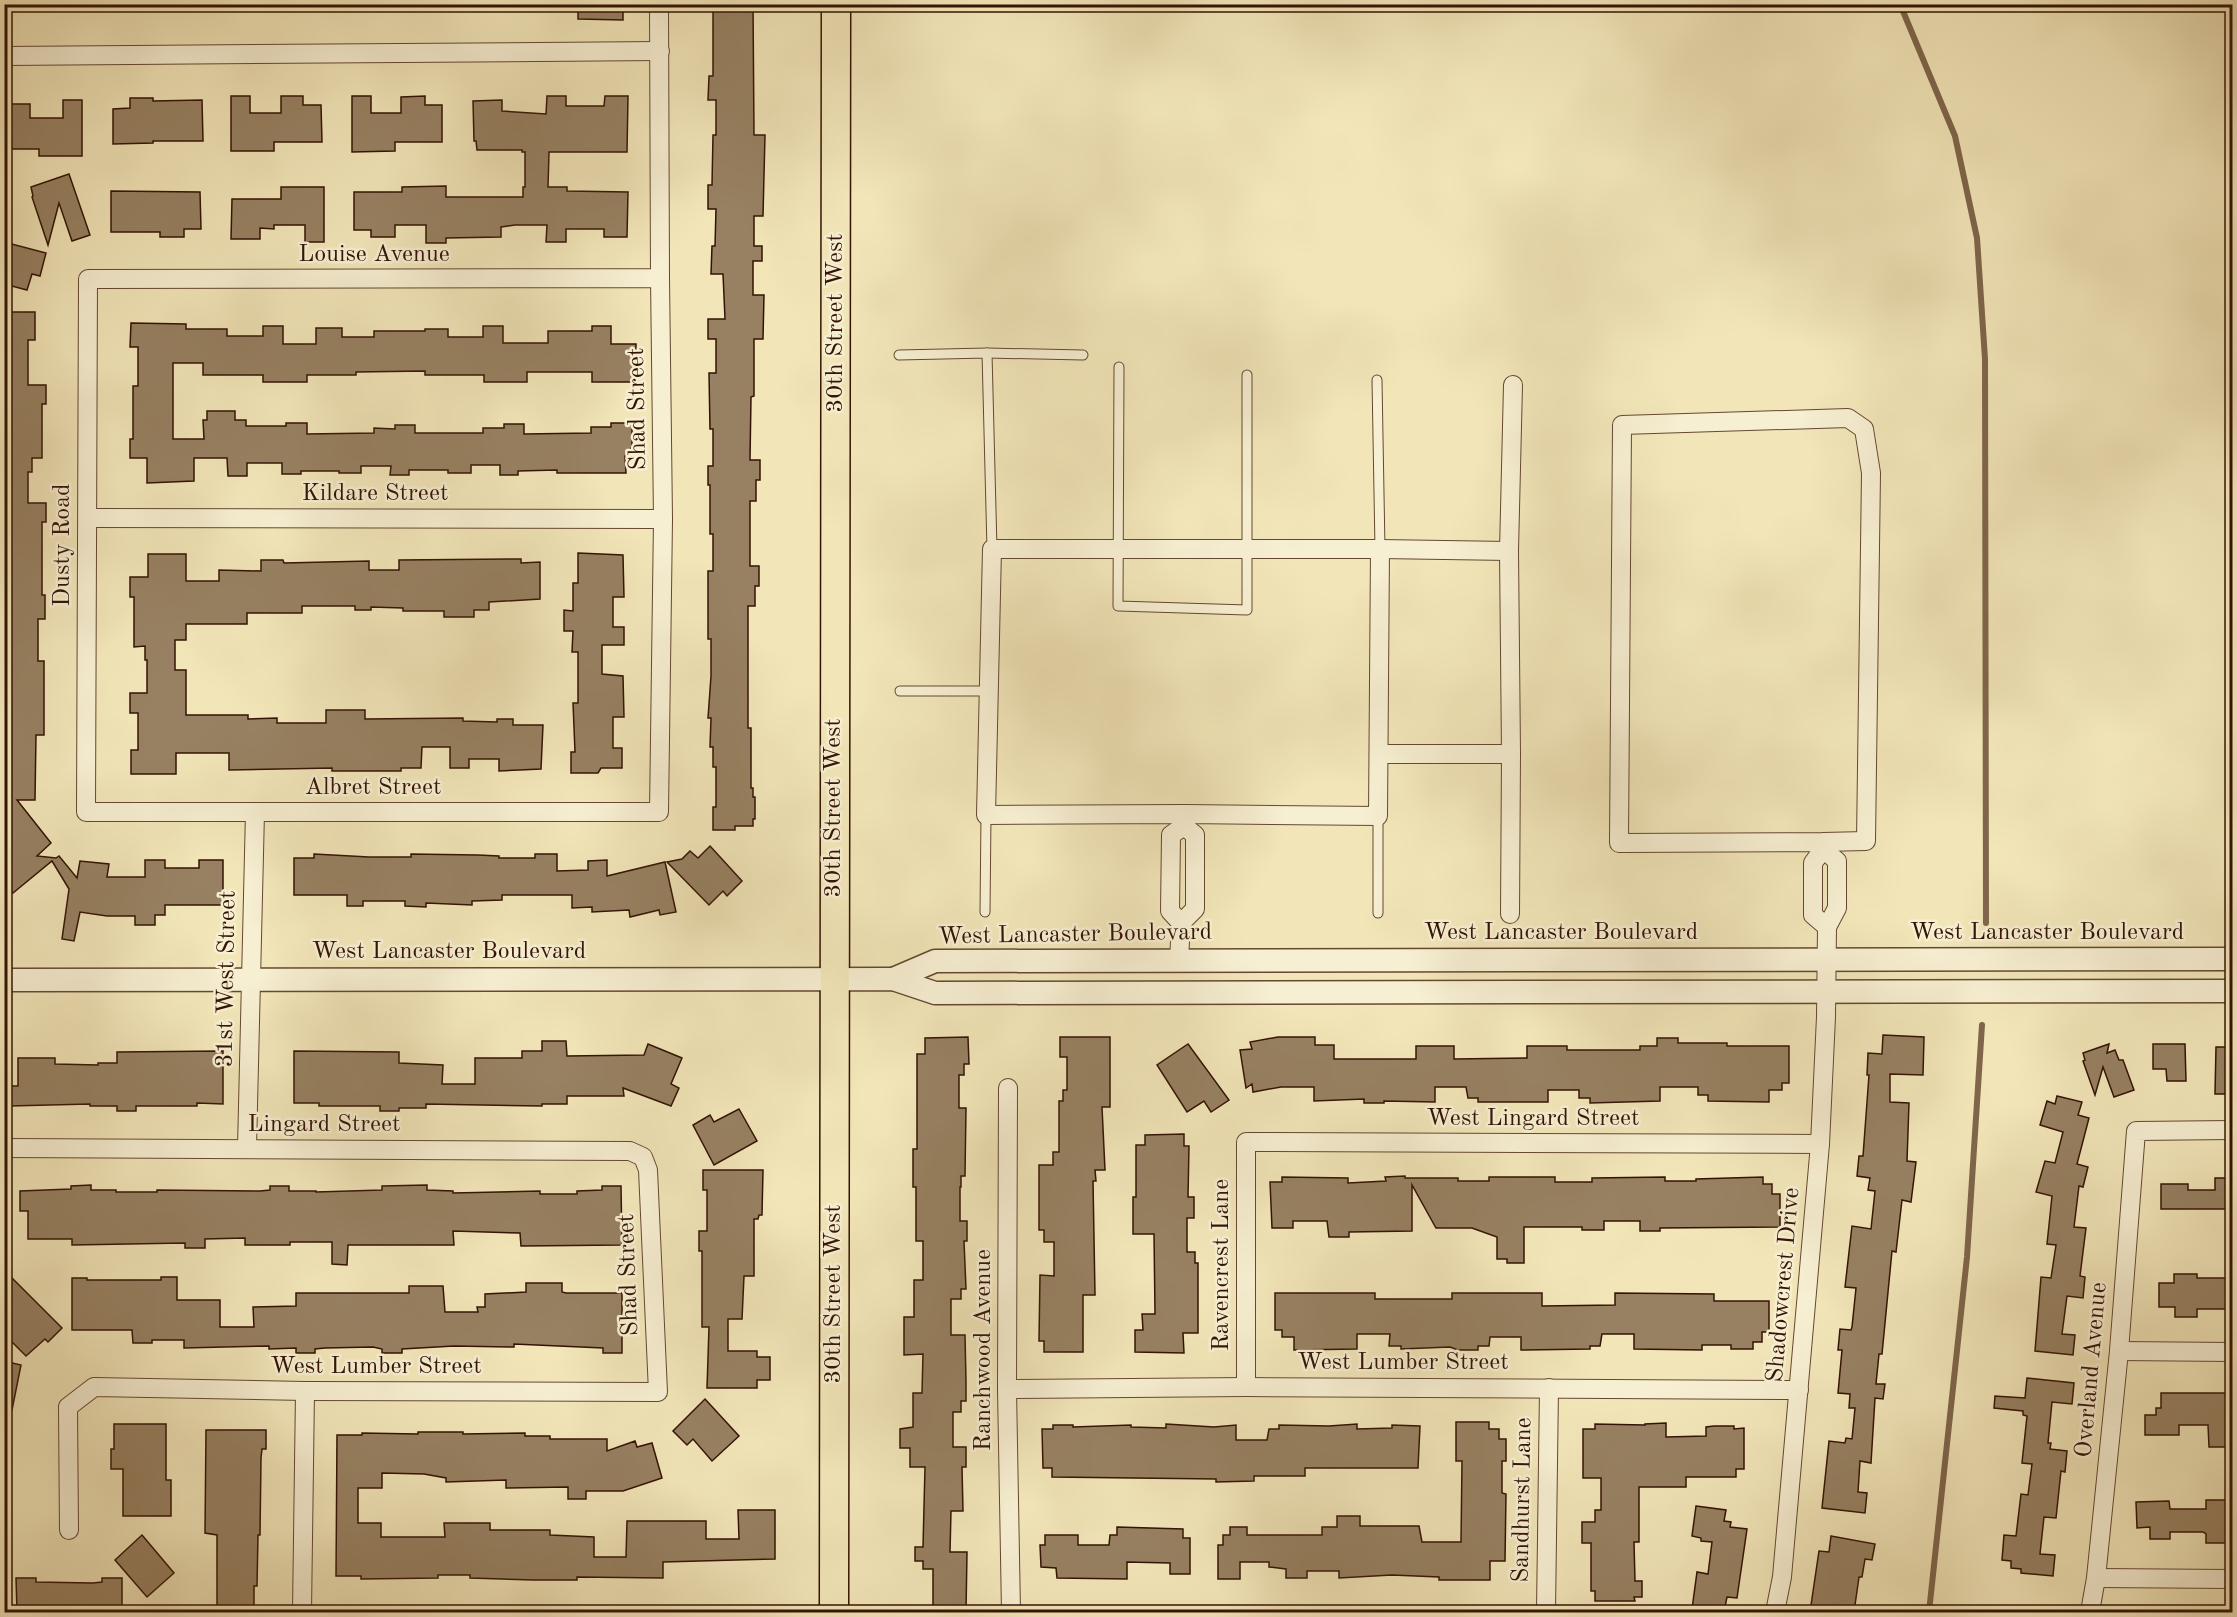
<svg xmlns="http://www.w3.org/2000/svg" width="2237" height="1617" viewBox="0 0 2237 1617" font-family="'Old Standard TT',serif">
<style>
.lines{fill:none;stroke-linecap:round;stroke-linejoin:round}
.stream{stroke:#7f664b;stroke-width:6}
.building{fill:#978162;stroke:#341304;stroke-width:1.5}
.service-casing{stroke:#644831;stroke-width:11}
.minor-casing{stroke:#644831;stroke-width:20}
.tertiary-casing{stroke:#644831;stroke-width:25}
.primary-casing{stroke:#341304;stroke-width:31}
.service{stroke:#f7efd2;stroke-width:9}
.minor{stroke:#f7efd2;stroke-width:18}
.tertiary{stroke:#f7efd2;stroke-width:22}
.primary{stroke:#f2e6b9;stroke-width:28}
.labels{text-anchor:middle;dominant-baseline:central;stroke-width:5;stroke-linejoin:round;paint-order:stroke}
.street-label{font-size:24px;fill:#341304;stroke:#f7efd2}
</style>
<rect width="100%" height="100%" fill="#f2e6b9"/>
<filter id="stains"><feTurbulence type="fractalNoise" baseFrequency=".00333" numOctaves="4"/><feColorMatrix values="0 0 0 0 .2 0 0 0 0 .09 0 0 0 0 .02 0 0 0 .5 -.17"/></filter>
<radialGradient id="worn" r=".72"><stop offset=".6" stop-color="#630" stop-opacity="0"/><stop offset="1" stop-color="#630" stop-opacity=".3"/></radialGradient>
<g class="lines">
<!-- stream -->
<g class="stream">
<path d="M1900 4 1955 136 1977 238 1985 359 1986 923"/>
<path d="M1929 1612 1967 1257 1982 1025"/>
</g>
</g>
<!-- building -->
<g class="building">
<path d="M578 4H623V20L578 19Z"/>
<path d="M713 4H753L754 135H765L763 216H754V246H762V261H753V295H764L763 339H754V396L751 397 750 460H760V480H756V501H750V566H759V586H755V606H748V728H751V788H753V797H755V819H753V826H735V830H713V807H716V767H713V747H710L711 718H708L711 676V639H708V571H713V534H710V485H708V466H713V429H710L709 373H716V339H708V319H725L723 274H711L712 246H715L716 209H708V185H712L713 135H716V100H708L709 76H713Z"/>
<path d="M231 96H250V113H281V96H303V105H321L322 142H274V151H231Z"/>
<path d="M352 96H371V113H401V97L425 96V105H442V142H395V151L352 152Z"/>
<path d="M547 96H566V106H604L605 96H628L627 152H549L548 187H567V191L628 192 627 237H604V229H566V242H546L547 225H515L501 227V237L446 238V243H426V225H395V237H371V230H354V192H402V187L446 186V197H523V187H525V152H522V150H477L476 141H474L473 101 502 100V111L546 114Z"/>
<path d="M130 98H153V101L202 100 203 141H153V143L113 144V109L130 108Z"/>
<path d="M63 100H82V156H39V149H4V114H8V104H30V118H63Z"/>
<path d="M69 174 90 235 72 241 59 203 48 245 32 197 33 196 31 187Z"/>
<path d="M281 187H324V242H305V225H274V229L260 228V239H231L232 199H281Z"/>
<path d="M111 191 200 192 201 229H184V237H160V232H111Z"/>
<path d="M4 242 46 253 40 276 32 274 27 290 4 284Z"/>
<path d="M4 312H35V340H28V385H46V404H42V458H32V472H28V503H46V522H42V595H45V619H38V661H44V735H36L35 800H17L51 843 37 856 56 858 59 856 77 878 80 861 109 864 107 877H145V860H165V868H199V860H223V905H165V915H155V925H135V916H107L80 912 74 941 62 939 69 889 52 861 13 893 4 883Z"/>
<path d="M131 323 186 324V329H227V336H263V326H283V344H316V328H342V337H374V331H425V329H448V337H483V326H503V343H548V331H592V326H611V344H636V382H592V372H527V382H484V375H425V371L356 372V375H307V382H263V375H203V363H173V439H204L203 420H207V411H235V420H246V426H286V423H307V434L374 433V428L395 429V425H415V433H483V428H504V424H524V434L591 433V427H611V423H632V447L625 456 626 473H557V470L518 471V475H500V465H471V473H448V470H409V475H390L391 466H361V473H339V471H301V474H282V463H247V476H228L227 458H194V481L147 483V458H130V439H133V386H138V347H130Z"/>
<path d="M578 553 623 555 624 597H613V627H624V645H602V674L623 676 624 717H613V748H622V768H601L598 773H571V752H575L573 703H578V652H572L573 631H564V610L573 611V583H578Z"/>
<path d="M148 554H186V581H219V570L261 571V560H283L284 563 369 561V570H399V560L521 559V563L540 562V599L489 602V610H474V617H444V611H403V608L371 607V610H355V606H302V613H247V624H186V640H175V670H186V715H248V719L277 718V723H326V710H365V719L463 718V721L497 722V719H513V725H543L541 769 499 771V759H469V768H450V747H422L421 768H401V771H332V768L229 770V753H176V774H131V750H138V713H130V693H147V660H145V646L134 647V597H130V577H148Z"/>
<path d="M710 846 742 881 727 896 723 891 709 905 667 862 682 859 690 851 698 858Z"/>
<path d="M314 854 369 857H411V854L478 855 499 856V858H535V854H557V871L588 870V861L607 860V876L665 862 676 912 660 915 659 910 630 917 629 910 592 912V907L572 908V895H502V900L472 901V905L426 903V907L405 906V901H363V906H347V895H294V858H314Z"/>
<path d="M1883 1035 1924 1037 1923 1075 1890 1074V1102L1909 1103 1907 1161 1916 1162 1911 1202 1902 1200 1896 1252 1892 1251 1882 1354H1879L1876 1384H1885L1883 1399 1875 1398 1871 1463 1860 1461 1858 1492 1867 1493 1865 1513 1822 1508 1829 1441 1845 1443 1846 1438 1852 1439 1855 1408H1849L1850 1394 1838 1393 1842 1350H1838L1840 1329 1851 1330 1852 1327 1856 1288 1845 1287 1852 1226 1871 1229 1875 1191 1868 1190 1870 1178 1857 1176 1859 1156H1863L1869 1075H1867L1868 1053 1882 1054Z"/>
<path d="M968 1037 969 1064H964V1075H959V1108H966L965 1176H961V1187H960V1221H967V1241H964L966 1289H961V1299H951V1335H965L966 1382V1401H961V1412H953V1447H966V1467H962L963 1511H951L950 1552H967L966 1612H933V1569H923V1561H915V1547H923L925 1467H910V1448H900V1429L913 1427V1393H922L923 1354 904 1355V1317H914V1280H923V1241H916V1187H913V1149H917V1054H925V1038Z"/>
<path d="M1060 1037H1110V1107H1102L1105 1170H1095L1096 1181H1093L1095 1295H1083V1352H1044V1341H1039L1040 1275 1054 1276V1242H1044V1230H1039V1165H1053V1152H1059V1101H1063V1090H1067V1057H1060Z"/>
<path d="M1278 1037H1315V1045H1334V1059H1416V1046H1454V1059L1527 1058V1046H1567V1050H1640V1046H1657V1038H1678V1043H1727V1046H1789V1083H1782V1090H1769V1102L1708 1101V1095H1698V1087H1660V1101L1590 1103V1098H1579V1090H1548V1102H1478V1098H1468L1466 1087H1435V1102L1384 1101V1103H1364V1099L1314 1101V1087H1281L1253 1092 1252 1084 1246 1088 1240 1050 1252 1049 1250 1042Z"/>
<path d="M542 1041H566L567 1056 644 1055 648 1044 682 1058 671 1084 679 1088 671 1106 623 1088 624 1096H567V1104H542V1106L426 1104V1108H399V1111H380V1106H319V1103H294V1051L399 1052V1063L443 1065 442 1084H475V1058H522V1051H542Z"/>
<path d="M1188 1044 1229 1100 1211 1112 1204 1101 1187 1112 1157 1065Z"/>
<path d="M2109 1044 2107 1053 2115 1050 2119 1060H2123L2134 1090 2114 1097 2103 1067 2095 1095 2083 1061 2085 1060 2083 1053Z"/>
<path d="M2153 1044H2185L2186 1081H2167L2166 1069H2153Z"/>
<path d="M2216 1047H2232V1094H2215Z"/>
<path d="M223 1051V1104L197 1103V1106H136V1111H117V1106H90V1104L9 1106 10 1086H18V1058H55V1064L98 1065V1063H117V1052Z"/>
<path d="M2057 1096 2082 1102 2078 1115 2089 1118 2077 1164 2088 1167 2083 1187 2079 1186 2074 1227 2086 1228 2080 1276 2085 1277 2083 1298 2067 1296 2062 1334 2075 1335 2073 1355 2035 1351 2041 1277 2051 1278 2056 1245 2047 1244 2052 1196 2036 1192 2045 1161 2055 1163 2063 1132 2040 1125 2047 1101 2055 1104Z"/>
<path d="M739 1109 757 1141 714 1165 693 1125 710 1115 714 1122Z"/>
<path d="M1184 1134V1146H1189L1188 1197H1194V1218H1187V1252H1195V1263H1198V1333H1183L1184 1353 1135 1352V1330H1143L1142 1314H1155L1154 1234H1133V1197H1136V1145H1145V1135Z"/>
<path d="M703 1170H763L762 1215H759L758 1219H754V1276H744L742 1319H728V1351H757V1357H770V1380H757V1388H707L709 1327H702V1251H699V1231H707V1190H703Z"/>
<path d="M1405 1176V1178H1458V1181H1489V1177H1555V1182H1592V1178L1665 1177V1181H1696V1179L1763 1177V1184H1772V1194H1780V1227L1660 1228V1231H1640V1221H1604V1230H1582V1227H1524V1263H1507V1259H1497V1237L1472 1228H1436L1412 1185V1231L1349 1232V1237H1329L1327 1221H1293V1228H1272L1270 1182H1282V1177L1348 1178V1183L1386 1181 1385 1177Z"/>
<path d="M2215 1178H2232V1209H2161V1184H2188V1190H2215Z"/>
<path d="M91 1185V1190H116V1192H157V1190L260 1191 270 1190V1186H289V1191H316V1192L382 1190V1186L427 1185V1190L453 1191V1193L540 1191V1194H577V1191L602 1190V1186H621L622 1245 521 1246 520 1233 453 1231 454 1245H348L347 1265 332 1264V1242H290V1245H245V1238L205 1239V1248H185V1243L72 1245V1239H28V1211H20V1191L71 1189V1186Z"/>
<path d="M4 1270 62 1328 48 1342 45 1339 26 1356 4 1334Z"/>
<path d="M2174 1274H2197V1278H2232V1309H2197V1317H2175V1307H2159V1283H2174Z"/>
<path d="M161 1277H177V1300H220V1327H254L253 1307 296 1306V1293H409V1286H443L445 1312H478L477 1307H485V1294L526 1292V1283H562V1292L566 1293H622V1353H603V1348L514 1344V1347L454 1346 402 1349V1353H382V1349L373 1347 325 1348 315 1349V1353H296V1348L269 1349V1346L184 1348V1340H152V1343H133L132 1330H72V1278H87V1280H161Z"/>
<path d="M1275 1293H1375V1299H1452V1293H1542V1306L1615 1305V1293L1714 1294V1301H1769V1332H1762V1342H1753V1349H1731V1345H1702V1350L1634 1349V1334H1602L1600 1346H1590V1349L1521 1350V1337H1490L1489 1346H1478V1350H1458L1450 1347 1401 1349V1346H1389L1390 1334H1357V1349L1294 1350V1337H1282V1330H1275Z"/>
<path d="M4 1361 21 1365 12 1410 4 1409Z"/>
<path d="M2027 1378 2074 1383 2072 1404 2052 1402 2048 1443H2051L2050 1449 2067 1451 2065 1472 2061 1471 2056 1518 2044 1517 2040 1554 2055 1555 2053 1576 2021 1573V1569L2011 1568V1561L2002 1560 2004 1535 2016 1536 2021 1494 2028 1495 2032 1464 2022 1463 2027 1416 2023 1415V1411L1994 1408 1995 1396 2025 1398Z"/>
<path d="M2161 1393H2229V1411H2232V1447H2209L2208 1425H2179V1435H2145V1415H2156V1408H2161Z"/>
<path d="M705 1399 739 1436 712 1461 693 1439 687 1445 673 1431Z"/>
<path d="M1456 1422H1489V1429H1499V1439H1506V1461H1502V1493L1506 1494 1505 1561H1490V1580H1439V1577L1392 1575 1339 1578V1571H1307V1578H1286V1569L1269 1567V1562H1240V1579H1218V1545H1223V1535H1230V1527H1247V1535H1322V1527H1337V1516H1360V1526H1419L1422 1542H1461L1462 1461H1456Z"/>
<path d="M1666 1423V1437L1706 1436V1427L1714 1426H1734V1429L1744 1428V1469H1736V1477H1686V1487H1639V1542H1634L1635 1581H1642V1597H1634L1635 1601H1595V1591H1591V1543H1582V1522H1595V1510H1601V1478H1583V1429H1595V1424L1645 1425V1424Z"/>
<path d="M114 1424H166V1480H171V1516H123V1469H111V1449H114Z"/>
<path d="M1166 1424 1214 1427 1236 1425V1440H1267L1269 1429H1279V1425L1329 1426 1357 1424V1429L1392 1428V1425L1420 1426 1418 1468H1305V1476H1254V1481L1216 1482V1479L1052 1477V1468H1043L1042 1429H1053V1425H1073V1427L1131 1425V1427L1166 1428Z"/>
<path d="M206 1430H266V1449H262L261 1458 260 1535H258L257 1586H254V1612H217V1535L205 1533Z"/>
<path d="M418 1432H463V1434L525 1433V1436H550V1439H607V1451L635 1441 637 1447 652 1443 662 1478 623 1491H586V1499H568V1487L506 1488V1480L446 1482V1478L424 1474 382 1473V1488H358V1523H381V1537H445L444 1523H490V1530H550V1535L594 1537V1557H626L627 1521H706V1539H739L738 1510H775V1559L663 1562V1578L577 1577V1580H533L470 1578V1575H438V1578L361 1579V1576H336L337 1435H362V1433L418 1434Z"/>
<path d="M2206 1500H2229V1543H2206V1534L2203 1532H2170V1539H2150V1527L2137 1528 2136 1502 2169 1501 2170 1509H2206Z"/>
<path d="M1696 1506 1726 1510 1724 1521 1731 1522 1730 1527 1747 1529 1737 1598 1727 1597 1724 1612 1692 1609 1697 1572 1708 1574 1712 1542 1701 1541V1538L1692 1536Z"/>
<path d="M1117 1527 1183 1529V1538H1190V1574H1170V1563L1127 1562V1579L1057 1578 1056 1568 1041 1567 1040 1545H1045V1535H1078V1545H1109L1110 1535H1117Z"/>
<path d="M142 1535 174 1573 147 1597 115 1560Z"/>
<path d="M1831 1536 1875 1544 1872 1560 1865 1559 1862 1577H1859L1854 1612H1810L1819 1551 1829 1552Z"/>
<path d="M16 1578H36V1582L93 1583 102 1582V1578H122V1612H17Z"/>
</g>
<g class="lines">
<!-- service casing -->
<g class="service-casing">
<g id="service">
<path d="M987 353 1083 355"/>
<path d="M899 355 987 353 992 549"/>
<path d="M1119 367 1118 606 1247 610V375"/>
<path d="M1377 380 1380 549"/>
<path d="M900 691H988"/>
<path d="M1378 816V913"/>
<path d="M985 912 986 815"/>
</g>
</g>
<!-- minor casing -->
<g class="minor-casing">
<g id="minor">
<path d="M659 4 660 278 663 519 659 812H86L88 279 660 278"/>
<path d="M4 56 660 51"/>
<path d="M88 518 663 519"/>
<path d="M1380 549 1509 551"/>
<path d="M1379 754H1511"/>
<path d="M1184 826 1185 814 1378 816 1380 549H992L986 815 1185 814"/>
<path d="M1823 842 1619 843 1622 425 1848 418 1864 429 1871 473 1866 841 1823 842V849"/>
<path d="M1510 914 1511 754 1509 551 1513 385"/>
<path d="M1179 960 1181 923 1195 909V835L1184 826 1171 835 1170 911 1181 923"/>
<path d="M1008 1088 1007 1389 1011 1612"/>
<path d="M4 1148 630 1151 643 1157 648 1170 658 1392 305 1391 94 1387 68 1407 69 1530"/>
<path d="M247 1148 255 812"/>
<path d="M2119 1351 2232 1352"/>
<path d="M1246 1387V1142L1820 1144"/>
<path d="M1007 1389 1246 1387 1799 1390"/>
<path d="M2096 1578 2232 1579"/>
<path d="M302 1612 305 1391"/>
<path d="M1546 1612 1549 1388"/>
<path d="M1775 1612 1782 1577 1820 1144 1826 1017 1827 927 1837 908V861L1823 849 1813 863V915L1827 927"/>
<path d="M2090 1612 2096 1578 2119 1351 2136 1131 2232 1130"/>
</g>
</g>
<!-- tertiary casing -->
<g class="tertiary-casing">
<g id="tertiary">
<path d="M893 979 935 961 2232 959"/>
<path d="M4 980 893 979 935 993 2232 991"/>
</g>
</g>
<!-- primary casing -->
<g class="primary-casing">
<path id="primary" d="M834 1612 836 4"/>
</g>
<!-- service -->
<use href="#service" class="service"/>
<!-- minor -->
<use href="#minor" class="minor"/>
<!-- tertiary -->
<use href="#tertiary" class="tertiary"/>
<!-- primary -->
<use href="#primary" class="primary"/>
</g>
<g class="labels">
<!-- street labels -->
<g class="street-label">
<text x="374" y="255">Louise Avenue</text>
<text transform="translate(836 323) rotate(-90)">30th Street West</text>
<text transform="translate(638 409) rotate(-91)">Shad Street</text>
<text x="375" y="494">Kildare Street</text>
<text transform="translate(63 545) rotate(-90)">Dusty Road</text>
<text x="373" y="788">Albret Street</text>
<text transform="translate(834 808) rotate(-90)">30th Street West</text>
<text x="1561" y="933">West Lancaster Boulevard</text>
<text x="2047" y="933">West Lancaster Boulevard</text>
<text transform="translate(1075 935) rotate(-1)">West Lancaster Boulevard</text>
<text x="449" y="952">West Lancaster Boulevard</text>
<text transform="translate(227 979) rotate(-89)">31st West Street</text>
<text x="1533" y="1119">West Lingard Street</text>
<text x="324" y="1125">Lingard Street</text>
<text transform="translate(1222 1265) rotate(-90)">Ravencrest Lane</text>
<text transform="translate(629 1275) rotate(-92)">Shad Street</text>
<text transform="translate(1784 1285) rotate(-85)">Shadowcrest Drive</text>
<text transform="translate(834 1294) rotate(-90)">30th Street West</text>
<text transform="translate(984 1350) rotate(-90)">Ranchwood Avenue</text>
<text x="1403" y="1363">West Lumber Street</text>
<text x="376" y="1367">West Lumber Street</text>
<text transform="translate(2092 1370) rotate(-85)">Overland Avenue</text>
<text transform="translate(1523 1500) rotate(-89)">Sandhurst Lane</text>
</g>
</g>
<!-- margin -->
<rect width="2237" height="1617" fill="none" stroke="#f2e6b9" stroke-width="24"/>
<rect x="6" y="6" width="2225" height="1605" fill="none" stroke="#341304" stroke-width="3"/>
<rect x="12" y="12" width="2213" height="1593" fill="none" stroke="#341304" stroke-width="1.5"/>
<rect width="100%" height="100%" filter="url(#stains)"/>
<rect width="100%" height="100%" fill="url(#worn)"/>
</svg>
